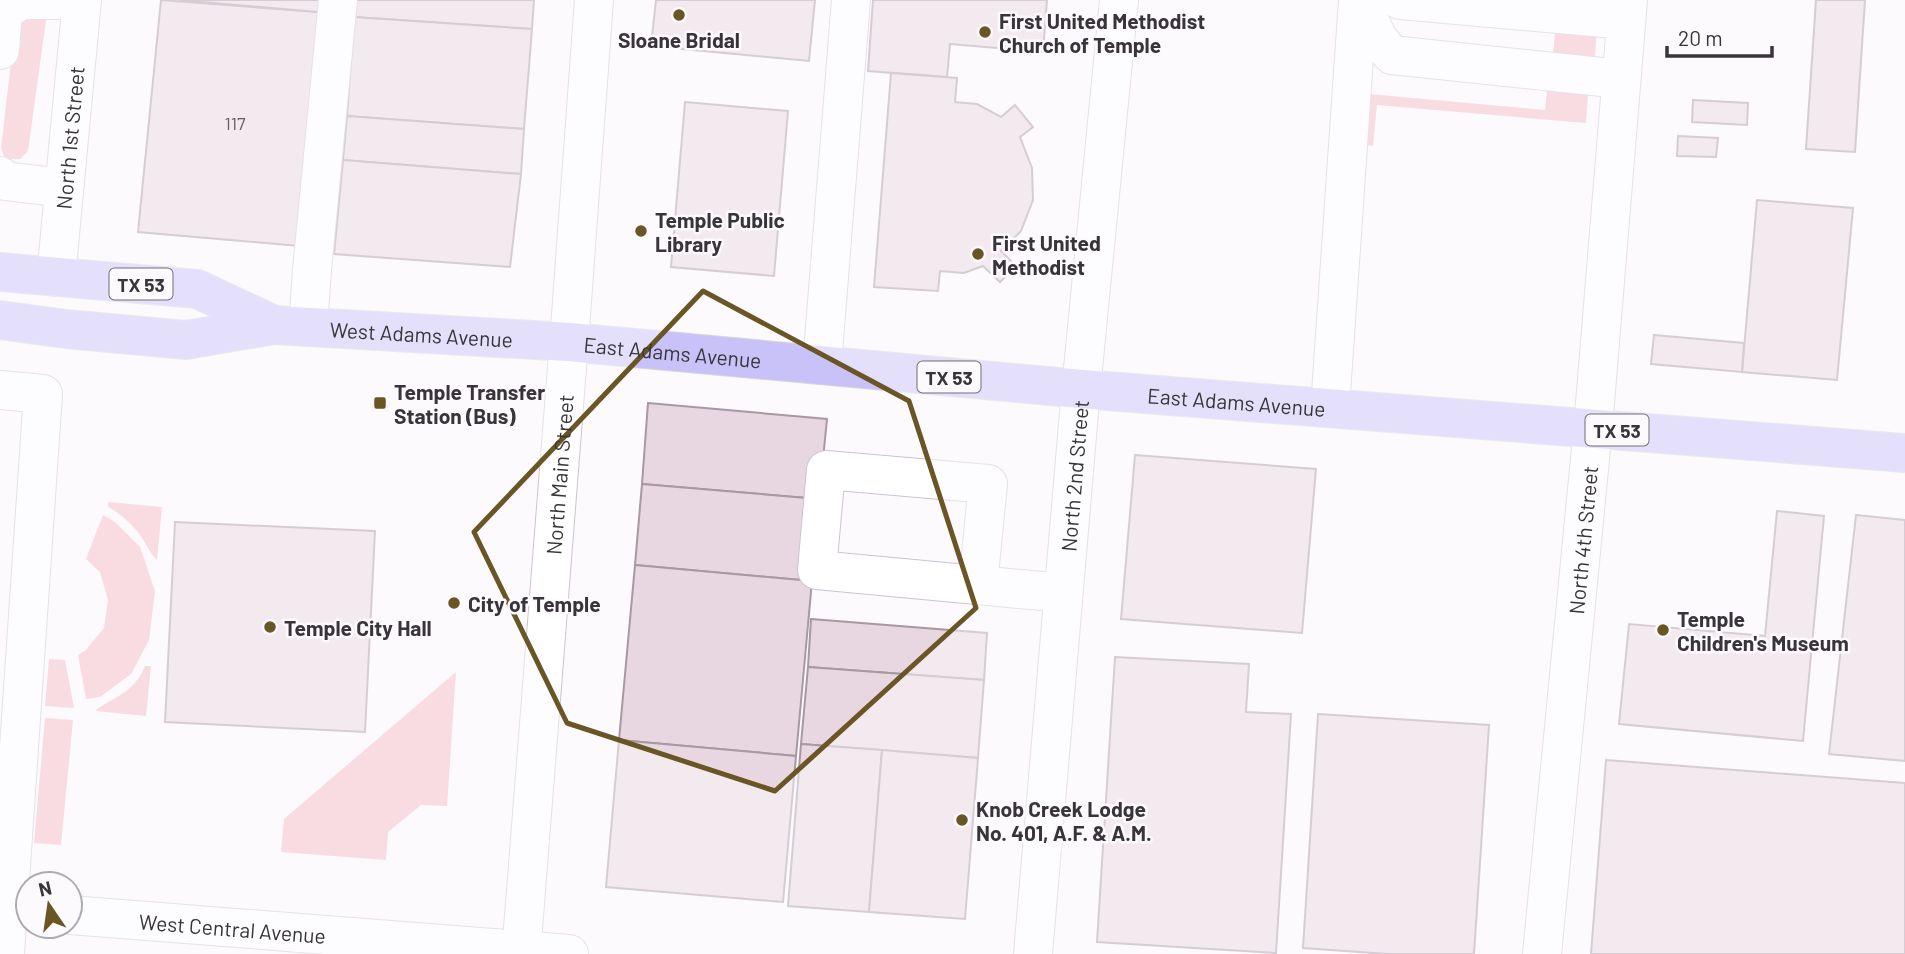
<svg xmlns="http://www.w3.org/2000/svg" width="1905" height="954" viewBox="0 0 1905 954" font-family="Barlow,sans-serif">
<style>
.green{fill:#f7b5c2}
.building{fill:#e8d7e1;stroke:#a898a2;stroke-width:2}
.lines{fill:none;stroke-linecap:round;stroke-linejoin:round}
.minor-casing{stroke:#cdc3d2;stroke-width:40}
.major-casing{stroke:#d7d6d8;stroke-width:40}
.minor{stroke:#fff;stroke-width:38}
.major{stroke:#c8c2f8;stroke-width:38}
.marked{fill:none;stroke:#6a5524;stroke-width:5;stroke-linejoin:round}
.poi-dot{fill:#6a5524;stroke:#fcfafd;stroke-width:2.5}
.labels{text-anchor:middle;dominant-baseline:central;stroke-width:5;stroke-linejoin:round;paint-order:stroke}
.number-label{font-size:18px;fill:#645d64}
.shield{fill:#fcfafd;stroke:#736f74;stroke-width:2}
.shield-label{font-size:19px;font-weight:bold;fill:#38343a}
.poi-label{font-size:21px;font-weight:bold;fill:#38343a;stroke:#fcfafd;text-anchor:start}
.street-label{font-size:21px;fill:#38343a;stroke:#fcfafd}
</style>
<rect width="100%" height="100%" fill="#fcfafd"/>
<!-- green -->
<g class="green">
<path d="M38 11 46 20 28 151 20 159H5L1 148 16 19Z"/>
<path d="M1556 22 1597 25 1595 57 1553 54Z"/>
<path d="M1548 80 1576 82 1588 95 1586 123 1377 105 1373 146 1364 145 1369 94 1545 110Z"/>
<path d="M108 502 162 507 157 560C149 552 145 541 138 532 129 522 120 513 108 507Z"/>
<path d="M103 515 115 522 140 547 155 591 149 640 131 674 100 697 86 699 78 655 86 650 104 628 108 600 100 572 86 559Z"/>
<path d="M49 659 65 660 74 708 45 706Z"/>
<path d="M145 666H151L146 716 95 711C115 696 134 693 145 666Z"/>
<path d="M456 672 447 806 421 805 388 832 386 860 281 852 284 819Z"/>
<path d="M45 718 73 720 61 845 34 843Z"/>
</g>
<!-- building -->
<g class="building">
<path d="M161 0 330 13 310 247 138 232Z"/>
<path d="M179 0H331L330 13Z"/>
<path d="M356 0H534L532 29 354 17Z"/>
<path d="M656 0H815L809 61 651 46Z"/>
<path d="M873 0H1047L1043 52 950 44 947 77 868 71Z"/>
<path d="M1816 0H1865L1855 152 1806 149Z"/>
<path d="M354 17 532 29 524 129 347 116Z"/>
<path d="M891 73 957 78 955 102 977 104 1001 117 1015 105 1033 127 1020 137 1032 168 1033 200 1021 231 1001 251 1016 266 1000 282 983 266 964 273 940 271 938 291 874 287Z"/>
<path d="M1693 100 1748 103 1747 125 1692 122Z"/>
<path d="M685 102 788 111 774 276 671 267Z"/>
<path d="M347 116 524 129 521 174 343 160Z"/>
<path d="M1678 136 1718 138 1716 157 1677 156Z"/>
<path d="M343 160 521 174 510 267 334 254Z"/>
<path d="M1757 200 1853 208 1837 380 1742 372Z"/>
<path d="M1654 335 1744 343 1742 372 1651 364Z"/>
<path d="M648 403 827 419 819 499 642 484Z"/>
<path d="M1135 455 1316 469 1302 633 1121 619Z"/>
<path d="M642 484 819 499 812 581 635 565Z"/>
<path d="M1777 511 1824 516 1803 741 1619 724 1629 624 1765 636Z"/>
<path d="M1856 515 1905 520V761L1829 754Z"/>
<path d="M175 522 375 531 365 732 165 722Z"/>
<path d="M635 565 812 581 796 756 619 740Z"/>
<path d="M811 619 987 633 984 680 808 667Z"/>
<path d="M1115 657 1249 664 1246 712 1291 714 1276 953 1097 942Z"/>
<path d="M808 667 984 680 978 758 801 744Z"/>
<path d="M1318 714 1489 725 1474 954H1388L1303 948Z"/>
<path d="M619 740 796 756 783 902 606 887Z"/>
<path d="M801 744 882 750 869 912 788 906Z"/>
<path d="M882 750 978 758 965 919 869 912Z"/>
<path d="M1606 760 1905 783V954H1591Z"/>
</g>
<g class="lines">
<!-- minor casing -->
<g class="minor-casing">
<g id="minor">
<path d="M1360 0 1378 39 1392 55 1621 79"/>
<path d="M1400 0 1626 20"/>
<path d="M0 50 3 12 21 0H82"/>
<path d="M0 176 5 181 64 188"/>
<path id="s1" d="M56 277 82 0"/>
<path d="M308 327 312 270 338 0"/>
<path d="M822 365 851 0"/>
<path d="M0 390 43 394 5 954"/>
<path d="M1330 408 1358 0"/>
<path d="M978 585 988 484 826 470 817 570 1063 593"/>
<path id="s2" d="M70 915 569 954"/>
<path id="s3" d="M521 954 569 342 594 0"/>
<path id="s4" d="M1033 954 1081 389 1119 0"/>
<path id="s5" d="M1542 954 1593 428 1628 0"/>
</g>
</g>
<!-- major casing -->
<g class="major-casing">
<g id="major">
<path d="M0 272 197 289 274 325"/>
<path id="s6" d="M0 320 66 329 186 340 274 325 569 342 1081 389 1905 453"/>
</g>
</g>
<!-- minor -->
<use href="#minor" class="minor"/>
<!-- major -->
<use href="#major" class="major"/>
</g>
<!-- marked area -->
<path d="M0 0H1905V954H0ZM703 291 909 401 976 608 775 791 567 723 474 532Z" fill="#fcfafd" fill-opacity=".55" fill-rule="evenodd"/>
<path class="marked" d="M703 291 909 401 976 608 775 791 567 723 474 532Z"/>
<!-- markers -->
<g class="poi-dot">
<circle cx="679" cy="15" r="7"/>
<circle cx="985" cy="32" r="7"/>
<circle cx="641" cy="231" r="7"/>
<circle cx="978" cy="254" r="7"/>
<rect x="373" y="396" width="14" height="14" rx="3.5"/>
<circle cx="454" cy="603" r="7"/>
<circle cx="270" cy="627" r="7"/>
<circle cx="1663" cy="630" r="7"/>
<circle cx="962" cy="820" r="7"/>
</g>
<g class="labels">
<!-- number labels -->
<g class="number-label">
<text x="235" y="123">117</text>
</g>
<!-- shield labels -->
<g class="shield">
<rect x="109.5" y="268.5" width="63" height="31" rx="5"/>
<rect x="917.5" y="361.5" width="63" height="31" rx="5"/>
<rect x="1585.5" y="414.5" width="63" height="31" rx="5"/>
</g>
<g class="shield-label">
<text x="141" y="284">TX 53</text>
<text x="949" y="377">TX 53</text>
<text x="1617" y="430">TX 53</text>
</g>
<!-- poi labels -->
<g class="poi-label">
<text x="999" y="20">First United Methodist<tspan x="999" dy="24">Church of Temple</tspan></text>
<text x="679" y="39" text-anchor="middle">Sloane Bridal</text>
<text x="655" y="219">Temple Public<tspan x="655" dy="24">Library</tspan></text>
<text x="992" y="242">First United<tspan x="992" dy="24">Methodist</tspan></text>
<text x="394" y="391">Temple Transfer<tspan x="394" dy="24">Station (Bus)</tspan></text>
<text x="468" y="603">City of Temple</text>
<text x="1677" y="618">Temple<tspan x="1677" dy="24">Children's Museum</tspan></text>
<text x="284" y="627">Temple City Hall</text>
<text x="976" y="808">Knob Creek Lodge<tspan x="976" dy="24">No. 401, A.F. &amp; A.M.</tspan></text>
</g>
<!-- street labels -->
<g class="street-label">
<text stroke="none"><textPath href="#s1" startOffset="140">North 1st Street</textPath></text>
<text stroke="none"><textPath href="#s6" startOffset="424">West Adams Avenue</textPath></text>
<text stroke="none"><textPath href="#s6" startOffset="676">East Adams Avenue</textPath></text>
<text stroke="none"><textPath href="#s6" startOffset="1242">East Adams Avenue</textPath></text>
<text stroke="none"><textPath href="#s3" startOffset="481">North Main Street</textPath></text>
<text stroke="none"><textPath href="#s4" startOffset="480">North 2nd Street</textPath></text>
<text stroke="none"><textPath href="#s5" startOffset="416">North 4th Street</textPath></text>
<text stroke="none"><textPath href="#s2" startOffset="163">West Central Avenue</textPath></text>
</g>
</g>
<!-- north arrow -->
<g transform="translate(49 905) rotate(347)"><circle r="33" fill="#fcfafd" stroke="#aeabaf" stroke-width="2"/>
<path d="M0-5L12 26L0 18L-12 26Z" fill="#6a5524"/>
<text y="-10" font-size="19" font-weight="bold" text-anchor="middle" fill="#38343a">N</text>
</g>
<!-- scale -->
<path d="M1667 46v10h105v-10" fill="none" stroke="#38343a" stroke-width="3.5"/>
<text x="1678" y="46" font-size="21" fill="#38343a" stroke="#fcfafd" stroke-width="5" paint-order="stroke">20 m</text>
</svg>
